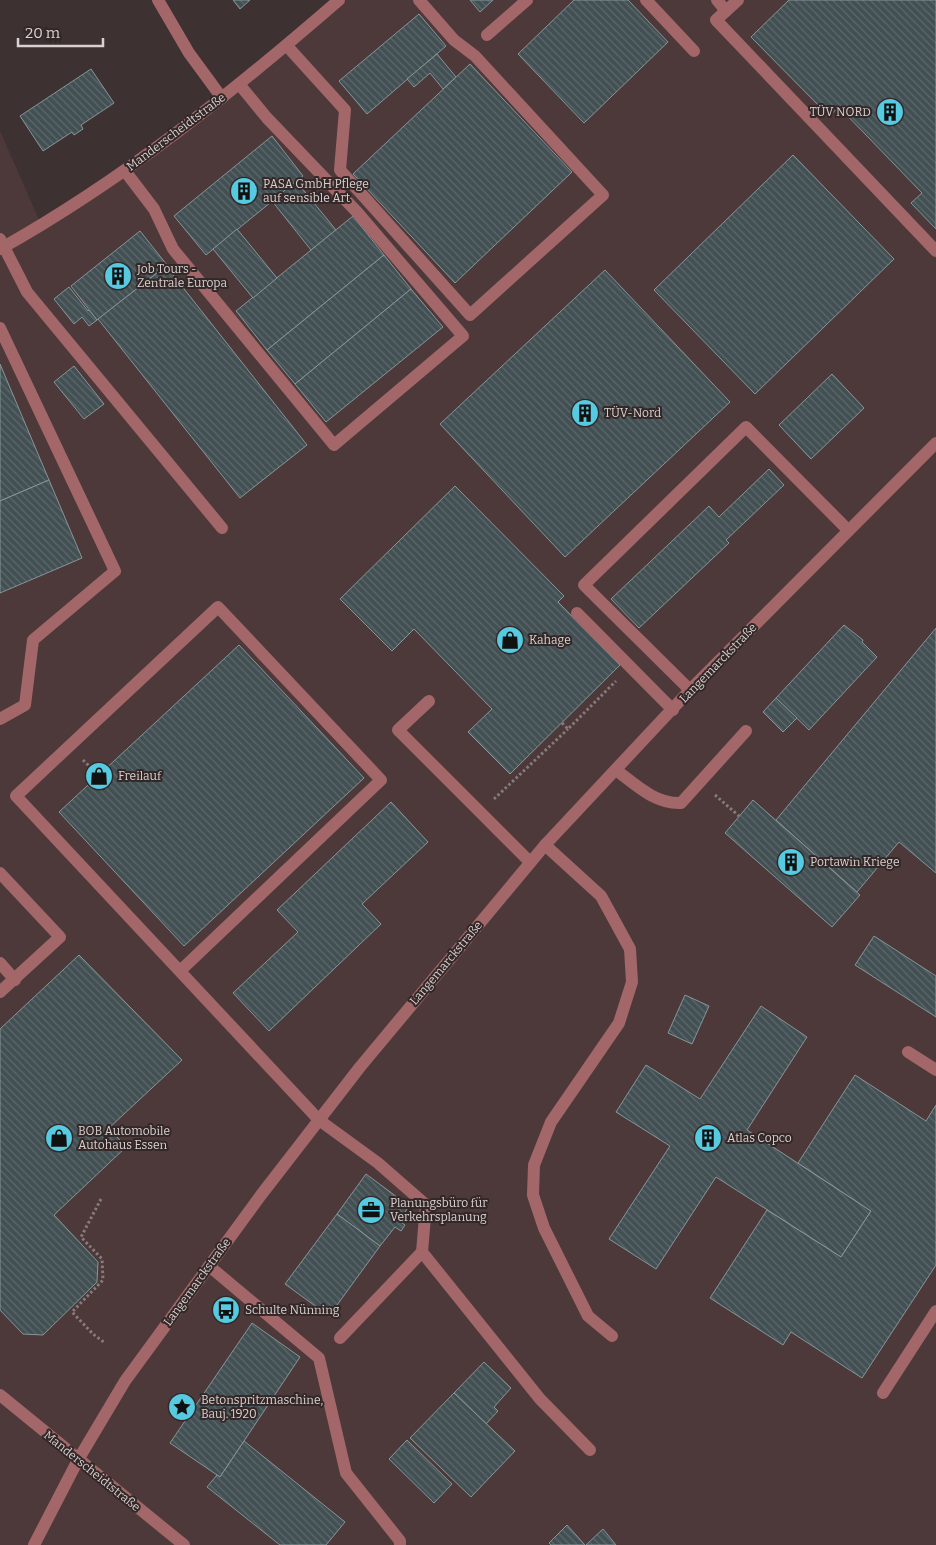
<svg xmlns="http://www.w3.org/2000/svg" width="936" height="1545" viewBox="0 0 936 1545" font-family="Bitter,serif">
<style>
.built{fill:#4d3939}
.building{fill:url(#building-back-hatch);stroke:#869699}
.lines{fill:none;stroke-linecap:round;stroke-linejoin:round}
.path{stroke:#867c7c;stroke-width:3;stroke-dasharray:2.5 2.5;stroke-linecap:butt}
.minor{stroke:#a36769;stroke-width:12}
.labels{text-anchor:middle;dominant-baseline:central;stroke-width:4;stroke-linejoin:round;paint-order:stroke}
.poi-label{font-size:12px;fill:#d9d1d1;stroke:#332727;text-anchor:start}
.street-label{font-size:12px;fill:#d9d1d1;stroke:#332727}
</style>
<defs>
<pattern id="building-back-hatch" width="6" height="6" patternUnits="userSpaceOnUse" patternTransform="scale(1.25)"><rect width="6" height="6" fill="#425053"/><path d="M-1 5l2 2M0 0l6 6M5-1l2 2" fill="none" stroke="#5d686b"/></pattern>
</defs>
<rect width="100%" height="100%" fill="#3e3131"/>
<!-- built -->
<path class="built" d="M346 0H936V1545H0V131L40 222 267 69Z"/>
<!-- building -->
<g class="building">
<path d="M233 0H250L240 9Z"/>
<path d="M470 0H493L480 12Z"/>
<path d="M574 0H628L668 42 584 123 518 54Z"/>
<path d="M789 0H936V229L911 203 922 193 839 107 829 116 751 37Z"/>
<path d="M419 14 446 46 367 114 339 81Z"/>
<path d="M437 54 456 77 443 89 430 73 414 87 407 79Z"/>
<path d="M470 64 572 172 455 283 353 174Z"/>
<path d="M91 69 114 103 81 125 83 129 74 135 72 132 43 151 20 116Z"/>
<path d="M272 136 303 176 206 255 174 216Z"/>
<path d="M793 155 894 259 755 394 654 290Z"/>
<path d="M296 181 336 230 311 250 272 201Z"/>
<path d="M353 216 384 255 267 350 236 311Z"/>
<path d="M237 229 277 278 253 298 213 249Z"/>
<path d="M140 231 167 265 97 320 71 286Z"/>
<path d="M384 255 411 289 295 384 267 350Z"/>
<path d="M166 266 307 445 240 498 98 319Z"/>
<path d="M605 270 730 402 565 557 440 424Z"/>
<path d="M69 287 88 311 89 310 97 320 89 326 82 317 74 324 54 299Z"/>
<path d="M411 289 443 327 326 422 295 384Z"/>
<path d="M0 364 49 480 0 501Z"/>
<path d="M74 366 104 404 84 419 54 382Z"/>
<path d="M832 374 864 408 811 459 779 425Z"/>
<path d="M769 469 784 485 726 540 729 543 639 628 611 599 709 506 719 517Z"/>
<path d="M49 480 82 558 0 593V501Z"/>
<path d="M455 486 564 596 558 602 620 665 510 774 468 732 492 709 414 629 392 651 340 599Z"/>
<path d="M844 625 863 640 862 642 877 657 809 730 776 698Z"/>
<path d="M936 628V873L899 842 857 892 776 820Z"/>
<path d="M239 645 364 778 184 946 59 812Z"/>
<path d="M776 698 797 718 783 732 763 712Z"/>
<path d="M753 800 860 895 832 927 725 833Z"/>
<path d="M391 802 428 842 362 904 381 924 269 1031 233 993 298 932 277 910Z"/>
<path d="M874 936 936 976V1017L855 965Z"/>
<path d="M79 955 182 1060 109 1128 126 1147 54 1215 98 1262 97 1282 43 1335 23 1334 0 1310V1029Z"/>
<path d="M685 995 709 1006 692 1044 668 1033Z"/>
<path d="M761 1006 807 1037 747 1130 871 1211 841 1257 716 1177 656 1269 609 1239 670 1146 616 1112 646 1065 700 1099Z"/>
<path d="M855 1075 926 1121 936 1105V1265L862 1378 791 1332 783 1345 710 1298 767 1210 841 1257 871 1211 798 1163Z"/>
<path d="M366 1174 409 1206 399 1221 405 1225 401 1231 395 1227 380 1246 337 1214Z"/>
<path d="M337 1214 380 1246 329 1316 285 1284Z"/>
<path d="M252 1323 300 1357 220 1477 170 1443Z"/>
<path d="M484 1362 511 1388 494 1407 498 1411 486 1424 454 1393Z"/>
<path d="M454 1393 515 1451 471 1497 410 1438Z"/>
<path d="M407 1440 452 1484 434 1503 389 1459Z"/>
<path d="M244 1441 345 1522 326 1545H280L207 1487 217 1475 220 1477Z"/>
<path d="M567 1525 585 1545H551L549 1543Z"/>
<path d="M603 1529 616 1545H586Z"/>
</g>
<g class="lines">
<!-- path -->
<g class="path">
<path d="M562 723 568 729 616 681"/>
<path d="M83 760 99 776"/>
<path d="M715 795 739 816"/>
<path d="M494 799 568 729"/>
<path d="M101 1199 81 1237 102 1259 103 1280 72 1312 93 1334 105 1343"/>
</g>
<!-- minor -->
<g class="minor">
<path d="M158 0 189 53 222 98"/>
<path d="M646 0 694 51"/>
<path d="M717 0 726 11"/>
<path d="M738 0 716 20 936 251"/>
<path d="M487 35 527 0"/>
<path d="M287 46 345 110 340 170 470 315 603 195 475 56 454 40 419 0"/>
<path d="M125 171 154 209 173 249 334 445 463 336 357 212 267 118 239 84"/>
<path d="M0 239 27 292 222 528"/>
<path d="M0 249C123 180 233 92 339 0"/>
<path d="M0 328 115 571 33 640 25 705 0 719"/>
<path d="M577 613 673 710"/>
<path d="M690 690 584 585 746 427 848 530"/>
<path d="M429 701 398 730 530 862"/>
<path d="M616 770C636 785 655 804 681 803L746 731"/>
<path d="M545 845 601 896 630 949 632 982 619 1023 551 1122 534 1165 533 1195 544 1228 588 1316 612 1336"/>
<path d="M0 873 60 937 0 992"/>
<path d="M0 963 15 980"/>
<path d="M180 971 381 780 218 607 16 796 319 1120 378 1163 426 1205 422 1252 540 1399 590 1450"/>
<path d="M908 1052 936 1070"/>
<path d="M209 1266 319 1358 346 1473 400 1541V1545"/>
<path d="M340 1338 422 1252"/>
<path d="M883 1393 936 1311"/>
<path d="M0 1395 184 1545"/>
<path d="M34 1545 78 1460 125 1381 261 1195 360 1067 545 845 690 690 936 443"/>
</g>
</g>
<!-- icons -->
<defs>
<g id="building-disc" transform="scale(1.4375)"><circle r="9.5" fill="#55cae0" stroke="#332727"/><path d="M-4-6H4V6H1V3H-1V6H-4ZM-2.5-4.3h1.7v1.8h-1.7ZM.8-4.3h1.7v1.8H.8ZM-2.5-1h1.7V.8h-1.7ZM.8-1h1.7V.8H.8Z" fill="#111"/></g>
<g id="shop-disc" transform="scale(1.4375)"><circle r="9.5" fill="#55cae0" stroke="#332727"/><path d="M-5-2.5h2.3a2.7 3.5 0 0 1 5.4 0H5L5.5 6h-11ZM-1.5-2.5h3a1.5 2.3 0 0 0-3 0Z" fill="#111"/></g>
<g id="office-disc" transform="scale(1.4375)"><circle r="9.5" fill="#55cae0" stroke="#332727"/><path d="M-6-3h4V-5.5h4V-3h4V5H-6ZM-1-4.5V-3h2v-1.5ZM-6 0V1H6V0Z" fill="#111"/></g>
<g id="bus-disc" transform="scale(1.4375)"><circle r="9.5" fill="#55cae0" stroke="#332727"/><path d="M-5-6H5V4H4V6H2V4H-2V6H-4V4H-5ZM-3.5-4V0h7V-4ZM-3.5 1.2v1.5H-2V1.2ZM2 1.2v1.5H3.5V1.2Z" fill="#111"/></g>
<g id="sight-disc" transform="scale(1.4375)"><circle r="9.5" fill="#55cae0" stroke="#332727"/><path d="M0-6L1.8-2.2L6-1.7L2.9 1.2L3.7 5.4L0 3.3L-3.7 5.4L-2.9 1.2L-6-1.7L-1.8-2.2Z" fill="#111"/></g>
</defs>
<g fill-rule="evenodd">
<use href="#building-disc" x="890" y="112"/>
<use href="#building-disc" x="244" y="191"/>
<use href="#building-disc" x="118" y="276"/>
<use href="#building-disc" x="585" y="413"/>
<use href="#shop-disc" x="510" y="640"/>
<use href="#shop-disc" x="99" y="776"/>
<use href="#building-disc" x="791" y="862"/>
<use href="#shop-disc" x="59" y="1138"/>
<use href="#building-disc" x="708" y="1138"/>
<use href="#office-disc" x="371" y="1210"/>
<use href="#bus-disc" x="226" y="1310"/>
<use href="#sight-disc" x="182" y="1407"/>
</g>
<g class="labels">
<!-- poi labels -->
<g class="poi-label">
<text x="871" y="112" text-anchor="end">TÜV NORD</text>
<text x="263" y="184">PASA GmbH Pflege<tspan x="263" dy="14">auf sensible Art</tspan></text>
<text x="137" y="269">Job Tours -<tspan x="137" dy="14">Zentrale Europa</tspan></text>
<text x="604" y="413">TÜV-Nord</text>
<text x="529" y="640">Kahage</text>
<text x="118" y="776">Freilauf</text>
<text x="810" y="862">Portawin Kriege</text>
<text x="78" y="1131">BOB Automobile<tspan x="78" dy="14">Autohaus Essen</tspan></text>
<text x="727" y="1138">Atlas Copco</text>
<text x="390" y="1203">Planungsbüro für<tspan x="390" dy="14">Verkehrsplanung</tspan></text>
<text x="245" y="1310">Schulte Nünning</text>
<text x="201" y="1400">Betonspritzmaschine,<tspan x="201" dy="14">Bauj. 1920</tspan></text>
</g>
<!-- street labels -->
<g class="street-label">
<text transform="translate(176 132) rotate(-37)">Manderscheidtstraße</text>
<text transform="translate(718 663) rotate(-46)">Langemarckstraße</text>
<text transform="translate(446 963) rotate(-50)">Langemarckstraße</text>
<text transform="translate(197 1282) rotate(-54)">Langemarckstraße</text>
<text transform="translate(92 1471) rotate(39)">Manderscheidtstraße</text>
</g>
</g>
<!-- scale -->
<path d="M18 38v8h85v-8" fill="none" stroke="#d9d1d1" stroke-width="2.5"/>
<text x="25" y="38" font-size="15" fill="#d9d1d1" stroke="#332727" stroke-width="4" paint-order="stroke">20 m</text>
</svg>
